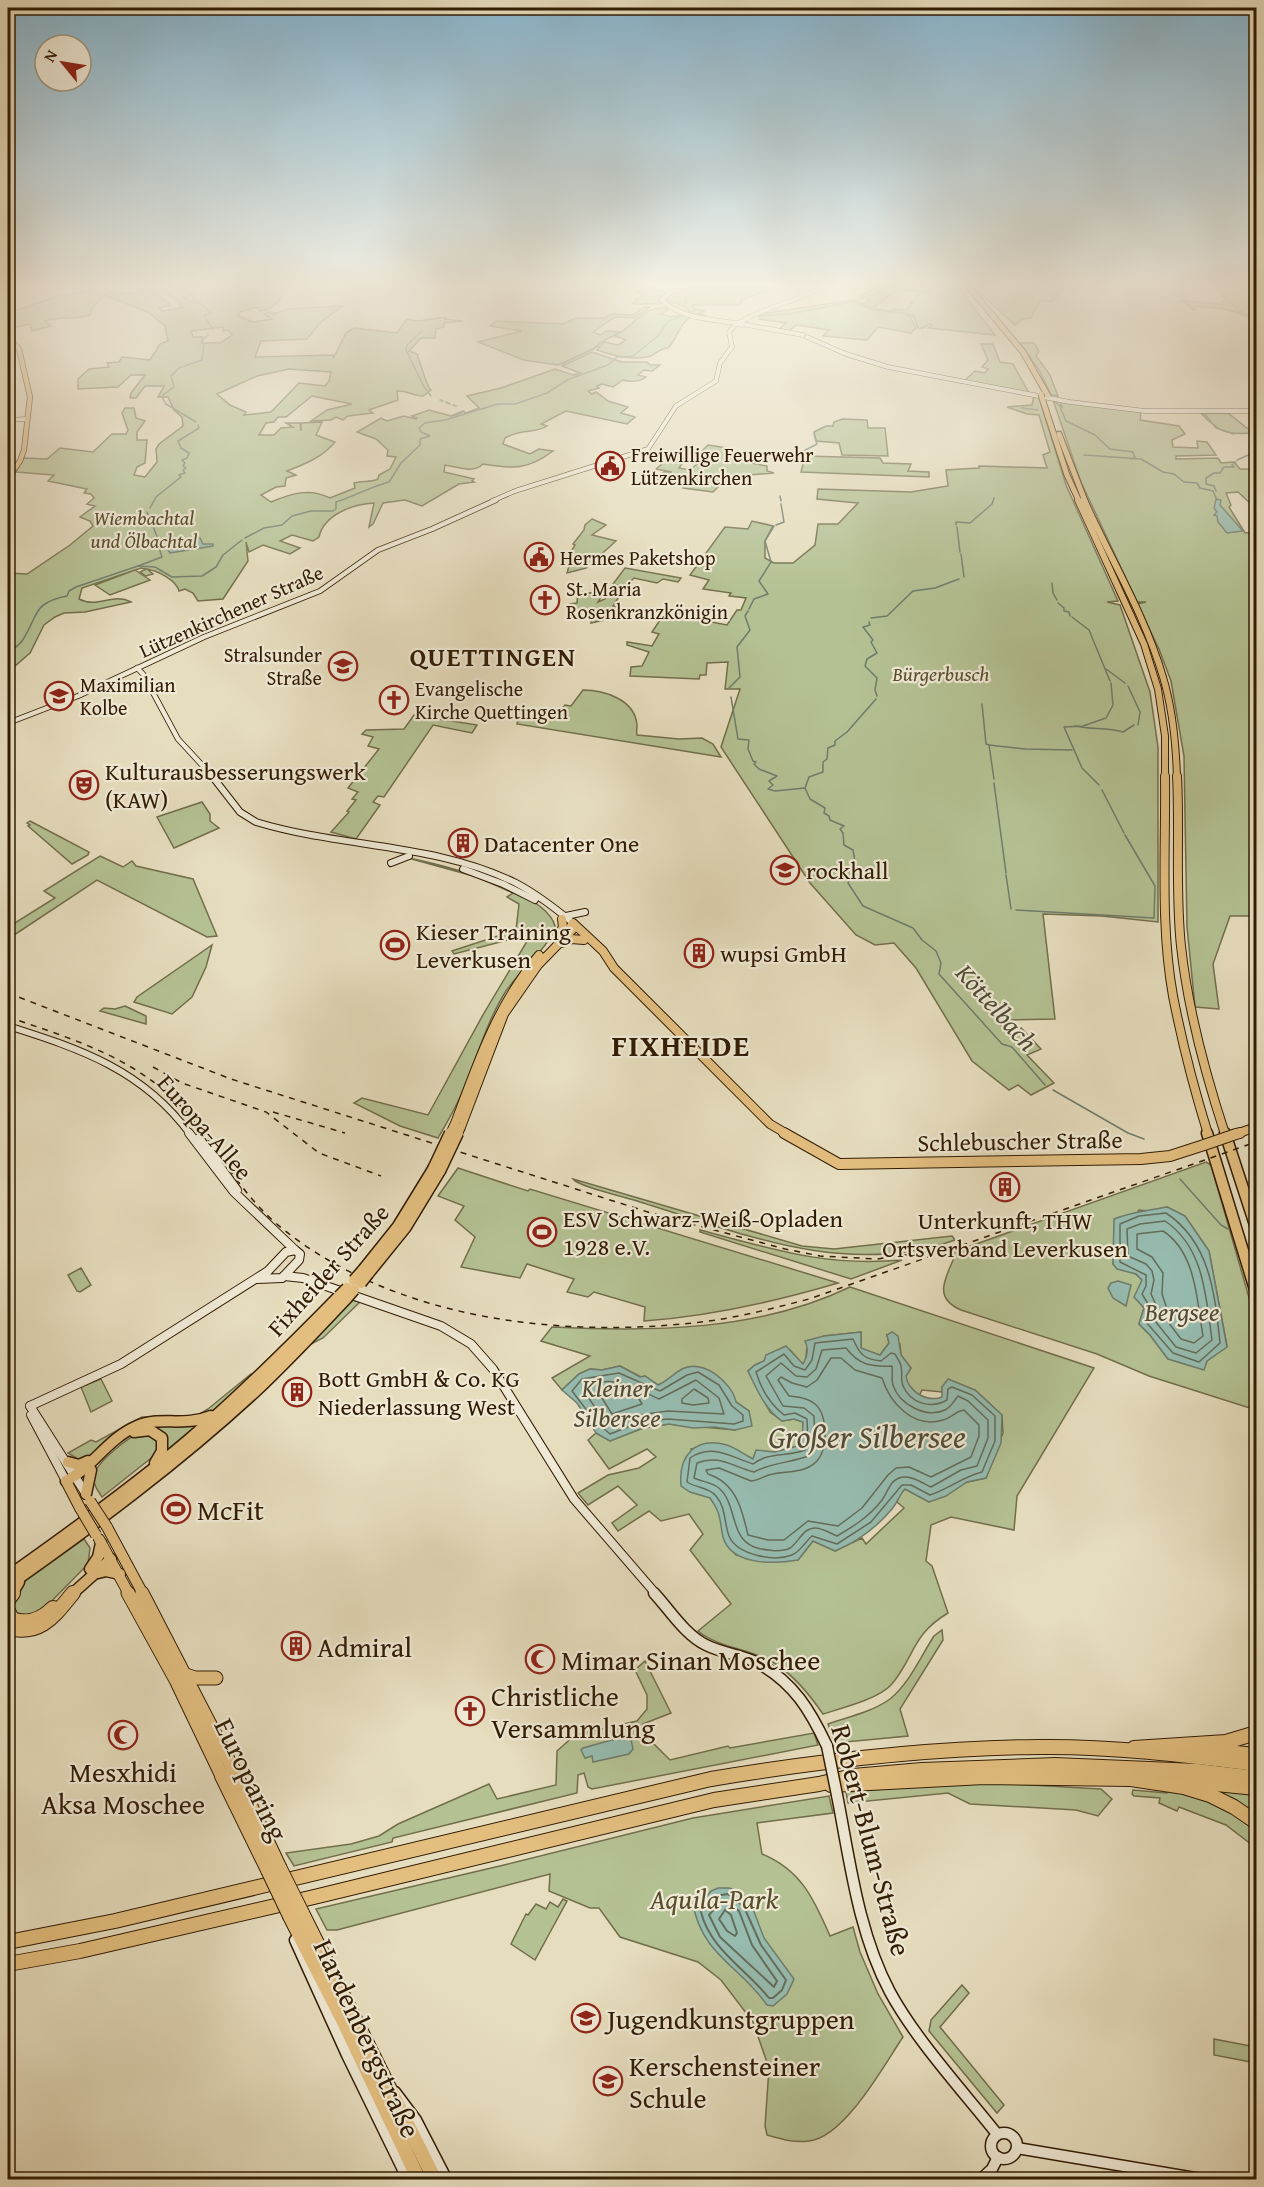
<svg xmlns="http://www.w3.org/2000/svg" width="1264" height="2187" viewBox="0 0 1264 2187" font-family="'Gentium Book Plus',serif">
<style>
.green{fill:#b4c193;stroke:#726e4b;stroke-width:1.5;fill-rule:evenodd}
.water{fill:#96bcb0;stroke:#6e7c6b;stroke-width:1.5}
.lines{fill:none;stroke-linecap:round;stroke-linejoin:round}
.shore-far1{stroke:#646c5a;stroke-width:1.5}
.shore{stroke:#646c5a;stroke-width:2}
.stream{stroke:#6e7c6b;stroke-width:1.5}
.secondary-far4-casing{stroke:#311c03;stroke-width:5}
.secondary-far3-casing{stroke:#311c03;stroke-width:6}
.secondary-far2-casing{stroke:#311c03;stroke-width:8}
.secondary-far1-casing{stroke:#311c03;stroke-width:10}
.secondary-casing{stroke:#311c03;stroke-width:13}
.primary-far3-casing{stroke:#311c03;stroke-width:6}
.primary-far2-casing{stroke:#311c03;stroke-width:10}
.primary-far1-casing{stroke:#311c03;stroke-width:12}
.primary-casing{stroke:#311c03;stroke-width:15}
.highway-far4-casing{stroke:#311c03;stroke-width:7}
.highway-far3-casing{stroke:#311c03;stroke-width:8}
.highway-far2-casing{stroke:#311c03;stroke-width:10}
.highway-far1-casing{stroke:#311c03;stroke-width:13}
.highway-casing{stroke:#311c03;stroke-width:16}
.secondary-far4{stroke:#efe9d5;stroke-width:4}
.secondary-far3{stroke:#efe9d5;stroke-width:4.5}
.secondary-far2{stroke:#efe9d5;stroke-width:6}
.secondary-far1{stroke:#efe9d5;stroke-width:8}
.secondary{stroke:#efe9d5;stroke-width:10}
.primary-far3{stroke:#e3be7f;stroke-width:4.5}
.primary-far2{stroke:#e3be7f;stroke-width:8}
.primary-far1{stroke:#e3be7f;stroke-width:10}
.primary{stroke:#e3be7f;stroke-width:13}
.highway-far4{stroke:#e3be7f;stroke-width:5}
.highway-far3{stroke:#e3be7f;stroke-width:6}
.highway-far2{stroke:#e3be7f;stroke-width:8}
.highway-far1{stroke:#e3be7f;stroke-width:10}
.highway{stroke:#e3be7f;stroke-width:14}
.rail{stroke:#311c03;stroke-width:1.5;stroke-dasharray:6 6;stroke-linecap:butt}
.secondary-bridge-casing{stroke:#311c03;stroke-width:13;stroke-linecap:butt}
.primary-bridge-casing{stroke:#311c03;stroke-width:12;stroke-linecap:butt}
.highway-bridge-far3-casing{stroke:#311c03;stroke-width:7;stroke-linecap:butt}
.highway-bridge-far2-casing{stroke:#311c03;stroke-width:10;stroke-linecap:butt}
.highway-bridge-far1-casing{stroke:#311c03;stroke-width:13;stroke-linecap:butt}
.highway-bridge-casing{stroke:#311c03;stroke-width:16;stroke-linecap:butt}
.secondary-bridge{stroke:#efe9d5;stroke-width:10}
.primary-bridge{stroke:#e3be7f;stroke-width:10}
.highway-bridge-far3{stroke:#e3be7f;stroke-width:5}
.highway-bridge-far2{stroke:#e3be7f;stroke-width:8}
.highway-bridge-far1{stroke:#e3be7f;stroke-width:10}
.highway-bridge{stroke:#e3be7f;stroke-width:14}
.labels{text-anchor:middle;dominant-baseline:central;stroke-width:4.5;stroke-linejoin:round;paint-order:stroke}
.far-poi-label{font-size:20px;fill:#311c03;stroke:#efe9d5;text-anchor:start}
.far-park-label{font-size:20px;font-style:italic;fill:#584e2e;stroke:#efe9d5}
.far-street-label{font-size:20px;fill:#311c03;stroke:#efe9d5}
.poi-label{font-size:24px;fill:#311c03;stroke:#efe9d5;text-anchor:start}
.street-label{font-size:24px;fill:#311c03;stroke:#efe9d5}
.far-district-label{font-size:26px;font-weight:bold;letter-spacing:1.5px;fill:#311c03;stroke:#efe9d5}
.water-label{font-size:26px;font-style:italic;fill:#4f4c37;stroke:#efe9d5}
.near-poi-label{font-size:28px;fill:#311c03;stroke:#efe9d5;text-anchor:start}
.near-street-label{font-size:28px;fill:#311c03;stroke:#efe9d5}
.near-park-label{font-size:28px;font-style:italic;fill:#584e2e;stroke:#efe9d5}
.district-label{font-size:30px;font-weight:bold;letter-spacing:1.5px;fill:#311c03;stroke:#efe9d5}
.near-water-label{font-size:32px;font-style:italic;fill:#4f4c37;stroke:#efe9d5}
</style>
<rect width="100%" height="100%" fill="#e6ddbe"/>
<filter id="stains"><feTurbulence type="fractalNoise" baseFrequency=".00333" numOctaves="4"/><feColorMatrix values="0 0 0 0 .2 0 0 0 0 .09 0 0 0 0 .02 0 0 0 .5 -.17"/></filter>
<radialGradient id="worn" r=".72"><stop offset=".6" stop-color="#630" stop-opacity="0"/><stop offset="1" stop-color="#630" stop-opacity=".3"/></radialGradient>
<!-- green -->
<g class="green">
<path d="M87 286H99L117 294 143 292 142 289H145L166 300 170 305 159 308 162 311 181 308 178 300 168 294 163 286H285C280 301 277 308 260 311L257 307 240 312 238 316 253 322 272 319 264 314 269 312 276 313 273 315 287 309 343 306 321 322 307 339 261 341 255 357 334 355 333 359 346 333 354 328 397 333 407 319 418 321 446 317 445 319 463 321 444 323V327L436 329 435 338H421L409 351 417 354C420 362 426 385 431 390L423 396C413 396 406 390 397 391L398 400 369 410 373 413 348 416 343 420 336 417 331 420 311 421 327 410 352 404 312 396 286 417H278L274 422 266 423 259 435H274L281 428 293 427 286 423H300L301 431V423L322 422 316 435 335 442C323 457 305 464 287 471L296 475 286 478 285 486 276 487 261 495 271 502C292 493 310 488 330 498L355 488 354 483C363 480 369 483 378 479L379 475 390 469 396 457 387 456 388 450 376 439 357 432 381 418 387 421 404 416 416 419 417 418 412 416 429 410 451 416 463 411 466 413 479 408 467 396 501 388 555 369 573 375 580 373 562 366 592 352 622 362H647L650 365H660L652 371 644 370 638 375 646 377C640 382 630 382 623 380L613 387 602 384 597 386 599 388 588 391 592 394 596 392 608 401 628 407 621 413 635 417 627 424 566 411 541 424 547 426C535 434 521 428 505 438L503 444 530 454 539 449 553 451C528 470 513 469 483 464 473 474 458 467 445 465L444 472 474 479 472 481 474 482 459 484 422 506 405 500 383 503 373 524 369 527 374 503C354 504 324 514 319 537L313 541 292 535 280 541 300 548 290 554 263 545 249 552 246 542 248 561 223 599 198 601 193 593 185 589 179 591C176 580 158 571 147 569L153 574 146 576 140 572 146 569 141 568 82 588 79 599C98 609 113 592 131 602L85 612 64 613 55 617 44 625 30 653 8 672V573L27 574 70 545 93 526 90 521 80 517 95 506 87 504 94 498 91 494 84 493 87 489 48 481 54 475 16 472 24 458 47 459 60 448 93 452 112 434H126L128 430 122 413 125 408H134L136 418 145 421 137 432V440H147L145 463 137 467 134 475 145 477 157 462 156 449 159 444 183 426 182 417 174 410 168 397H158L164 386H145L136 398H130L131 393 145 375H131L118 387 78 389V379L89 369 109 367 107 363 119 362 122 357 150 360 160 344 168 341 165 326 148 312 104 295 92 308 90 315C74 320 59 316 45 321L51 326 32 331 30 324 17 327 8 320V313L58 296 94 290ZM223 327V331L229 330 232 335 220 343H202L203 337H193L191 331ZM289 369 331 372 329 381 325 386 299 383 271 412 244 415 246 412 230 405 217 394 257 376Z"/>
<path d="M639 286C647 291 654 283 665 293L659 298 661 304H632L643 295 626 286Z"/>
<path d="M687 286 719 287 714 289 717 290 724 286H780L741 300 743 302 737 305H692L693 308 704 311 699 313 707 316C694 314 675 312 666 301L673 292 681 294 687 291 681 289Z"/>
<path d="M880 286H957L995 335 928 328 932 325 929 324 923 328H918L914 317 905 314 910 317 916 328 911 333 878 327 867 340 823 336 829 330 797 325 787 332 778 330 786 323 759 319 761 314 853 300 870 309 889 312 894 309 906 310 921 292 896 290 873 308 860 304 868 302V299L859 296Z"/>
<path d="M1063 286 1052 302 1040 300 1031 318 1022 319 1015 325 973 286Z"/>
<path d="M1228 286H1253L1256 290V322C1239 309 1217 308 1196 306L1194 310 1183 301 1221 304 1225 299 1215 289Z"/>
<path d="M644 307H650L634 318 615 317 593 332 600 335 606 331 620 332 600 343 594 349 558 365 524 360 478 342 522 331 490 326 496 321 563 324 576 318H605L612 314 633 315Z"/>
<path d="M666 308 669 309 661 314 672 317 686 314 689 318C677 327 678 338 668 348 659 348 655 356 647 357 629 360 614 356 597 350L604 342 618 345 626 340 615 336C633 326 643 306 666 308Z"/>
<path d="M1020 343H1034L1039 351 1036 356 1050 375 1058 396 1051 395 1039 370Z"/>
<path d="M981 344H993L1000 362 1013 364 1029 393 963 382 975 371 985 373 988 369 982 367 988 360Z"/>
<path d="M1034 396 1039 398 1066 485 1118 601 1107 602 1120 605 1150 692 1158 747V922L1102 916 1043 914 1055 1019 1010 1020 1000 1024 1008 1033 1021 1028 1041 1049 1027 1055 1054 1083 1031 1095 1018 1085 1009 1090 972 1061 916 968 894 943 875 945 856 935 810 883 721 747 740 689H725L728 662 707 663 706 675H700L699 679 630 676 631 667 642 666 649 652 627 645V642L652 646 659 634 652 632 666 611 691 614 690 618 727 625 737 610H741L746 598 729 596 731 593 703 589 709 580 690 575 725 527 748 529 752 521 773 526 765 541V558L774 563H793L815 545 818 524H838L858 503 817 499 818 489 911 492 948 486 946 470 979 468V466L1047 468 1043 455 1050 452 1039 415 1027 414 1007 407 1032 405Z"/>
<path d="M1053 400 1062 407 1060 400 1141 412 1140 420 1179 426 1185 434 1172 440 1173 447 1198 448 1197 441 1207 442 1216 455 1176 456V459L1218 458 1221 463 1234 462 1240 469H1251L1256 474V505H1252L1238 492 1226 493 1231 505 1229 507 1245 533 1256 532V916H1230L1213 964 1219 1009 1195 1007 1187 927 1184 756 1171 681 1159 649 1137 604 1146 602H1137L1081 482Z"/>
<path d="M1201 413H1228L1253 433C1227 435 1218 432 1201 413Z"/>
<path d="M842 419 867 420 868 428H885L888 456 842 455 839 443 816 441 814 432 826 426H833L834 422Z"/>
<path d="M708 445 733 449 734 453 737 454 736 460 767 466V471L774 473 738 476 744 485 721 484 713 492 683 488 681 482 655 479 664 472H672L656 469 668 459 684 461 679 468 690 470 703 459 702 451Z"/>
<path d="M805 456 880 458 883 463 911 464 908 471 929 472V477L801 472Z"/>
<path d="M592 519 606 525 592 535 616 541 586 568 567 573 572 556 569 555 575 545 573 544 584 530 585 525Z"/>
<path d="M625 568 681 578 678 582 663 579 657 583 634 578 625 587 613 584Z"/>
<path d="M135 570 150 580 110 595 95 585Z"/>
<path d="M615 587 624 589 613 606 618 607 604 620 591 623V610L568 611 570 604 577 603 578 592 603 594 598 602 605 599Z"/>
<path d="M583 690C603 690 635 699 637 725 637 728 636 732 637 735L679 739 702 738 713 744 721 757 517 724 519 716 540 713H559L565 705 571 706Z"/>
<path d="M414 715 477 725 472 733 433 725 384 797 378 796 373 802 380 805 356 839 331 832 349 812 347 811 356 800 352 799 358 792 348 788 379 749 368 746 373 737 362 734 366 730 404 729Z"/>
<path d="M202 802 210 814V821L219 828 174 848 157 817Z"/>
<path d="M30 821 89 852 88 855 72 864 28 826 30 825 27 823Z"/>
<path d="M100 856 123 867 132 861 136 866 193 879 217 936 207 937 97 880 8 939V921L15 923 55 898 44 891Z"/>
<path d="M408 858C441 864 546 891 555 926 553 943 517 974 506 991 485 1024 476 1062 460 1097 454 1111 446 1124 438 1138L400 1126 354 1103 362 1098 428 1115 484 1013 529 938 527 935 454 954 452 951 516 930 519 904 507 897 513 893 477 877Z"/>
<path d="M212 945 206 967 192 997 172 1014 134 1002 137 997Z"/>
<path d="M125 1006 146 1016V1024L100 1011 104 1008 115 1009Z"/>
<path d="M1206 1162 1211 1165 1256 1322V1410L1149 1376 1097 1354 961 1310C933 1298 945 1279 954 1258L951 1253ZM1167 1207 1185 1216 1209 1251 1227 1346 1207 1361 1168 1359 1150 1335 1139 1324 1144 1308 1138 1300 1142 1280 1136 1274 1113 1264 1115 1246 1139 1210 1149 1211Z"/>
<path d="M458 1168 528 1191 530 1189 838 1283C774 1302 711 1316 644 1321L645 1307 594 1292 588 1297 567 1292 574 1279 527 1264 520 1278 461 1267 475 1237 455 1220 464 1206 438 1196Z"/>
<path d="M573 1179 802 1246 834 1249 952 1236 955 1240C846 1278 744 1234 640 1202 626 1197 579 1187 573 1179Z"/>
<path d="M700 1230C773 1249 825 1267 902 1260L851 1279 700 1232Z"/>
<path d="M81 1268 91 1285 80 1292 77 1291 68 1275Z"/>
<path d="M850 1287 1094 1368 1017 1496 1014 1530 951 1517 931 1525 926 1561 932 1566 948 1613C911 1635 915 1657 891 1685 878 1699 842 1708 823 1714 809 1694 793 1674 771 1661 747 1648 719 1648 698 1631L731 1604 690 1550 703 1534 689 1514 661 1521 649 1511 618 1531 612 1523 637 1505 618 1486 588 1505 578 1493 608 1475 639 1468 656 1457 647 1449 609 1469 588 1440 596 1433 610 1441 643 1428 669 1424 735 1430 749 1411 736 1402 676 1373 671 1380 658 1385 645 1376 641 1377 620 1366 602 1370 590 1369 579 1374 562 1390 552 1378 590 1356 541 1341 552 1327C651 1332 759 1331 850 1287ZM861 1332V1348L868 1352 880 1355 889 1343 887 1335 900 1344 901 1355 911 1368 906 1376V1382L919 1396 922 1390 942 1392V1387L975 1390 1002 1415 1003 1433 986 1478 967 1482 929 1502 905 1489 899 1495 897 1502 904 1508 866 1544 862 1538 835 1551 813 1541 798 1560 736 1555 724 1538 720 1512 710 1498 691 1449C719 1442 727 1445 753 1459L756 1451 775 1452 802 1445 803 1422 794 1419 782 1421 770 1412 748 1371 755 1365 790 1350 803 1365 806 1358 807 1346 824 1336Z"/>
<path d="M352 1300 360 1302 323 1338 309 1345Z"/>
<path d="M251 1374H254C235 1391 212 1420 186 1422 167 1423 149 1417 131 1425 113 1434 99 1456 83 1462L68 1453 91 1440 96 1442 142 1417H195L208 1409Z"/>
<path d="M101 1379 112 1401 91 1412 81 1387Z"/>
<path d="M148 1424 182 1427 198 1424 166 1451Z"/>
<path d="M143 1432 157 1438 158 1449 155 1455 102 1497C98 1491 92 1483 94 1475 97 1462 130 1435 143 1432Z"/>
<path d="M84 1539 90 1548 88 1564 38 1615 18 1617 11 1609 13 1593 18 1586Z"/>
<path d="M942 1630 943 1640 900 1709 908 1736 835 1743 828 1724C848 1717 872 1712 890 1699 909 1684 921 1656 934 1636Z"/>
<path d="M645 1661 671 1713 643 1724 650 1740 670 1760 728 1746 730 1748 814 1733 818 1745 592 1789 588 1787 584 1773 578 1775 577 1793 393 1838 392 1842 294 1866 286 1853 351 1844 379 1836 398 1824 489 1784 497 1799 556 1785 557 1751 575 1735 637 1721 647 1709V1695L635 1670Z"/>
<path d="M993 1783 1101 1789 1112 1799 1098 1816 1076 1810 970 1804 948 1793 848 1803 846 1792 916 1786Z"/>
<path d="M1168 1789C1200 1798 1230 1808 1256 1829V1848L1226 1825 1179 1807 1177 1811 1159 1803 1160 1798 1134 1796 1132 1794 1133 1790 1167 1793Z"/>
<path d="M1207 1790 1256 1793V1819Z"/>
<path d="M829 1796 833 1813 757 1823 762 1854C801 1870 814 1899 830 1936L853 1927 860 1952 878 1994 903 2037C884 2065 845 2137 809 2141 794 2143 781 2139 767 2135L765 2126 769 2068 753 2022 721 1980 698 1962 620 1937 599 1908H590L549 1891 550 1874 337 1930H327L316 1909 504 1865 693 1818Z"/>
<path d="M563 1899 567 1901 535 1960 511 1944 526 1914 528 1915 536 1904 546 1909 550 1902 558 1907Z"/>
<path d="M962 1985 969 1993 940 2027 1004 2105 997 2113 929 2031 931 2020Z"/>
<path d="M1214 2039 1256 2047V2063L1214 2055Z"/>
</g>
<!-- water -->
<g class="water">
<path d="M1216 499 1221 500 1220 505 1243 531 1227 533 1218 522 1217 516 1214 515 1217 512 1214 508Z"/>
<path d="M200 538 203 544H213V546L170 553 162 542Z"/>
<path d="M1167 1207 1185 1216 1209 1251 1227 1347 1207 1361 1204 1370 1168 1359 1150 1335 1139 1324 1144 1308 1134 1297 1142 1280 1136 1274 1117 1269 1113 1264 1114 1219C1134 1211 1146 1211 1167 1207Z"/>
<path d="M1118 1281 1131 1285 1126 1306 1113 1298 1108 1288 1111 1283Z"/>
<path d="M861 1332V1348L880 1355 889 1343 887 1335 892 1332 898 1336 901 1355 911 1368 906 1376C908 1391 925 1401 939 1398L942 1397V1387L948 1379 975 1390 1002 1415 1001 1443 986 1478 967 1482 946 1496 929 1502 905 1489C899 1495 898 1502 892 1509 876 1528 859 1541 835 1551L813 1541 798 1560C775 1564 731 1566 723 1537 719 1519 722 1515 710 1498L690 1492 681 1486C678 1455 696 1436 727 1445 736 1448 745 1455 753 1459L756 1450 775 1452 802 1445 803 1422 794 1419 782 1421C765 1409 757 1390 748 1371L755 1365 764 1361 766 1355 786 1346 803 1364C807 1357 809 1349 805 1341L824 1336Z"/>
<path d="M620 1366 640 1377 645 1376 658 1385C669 1380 673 1374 682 1369 702 1358 732 1382 736 1402L749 1411 752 1426 735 1430 714 1427 693 1428 669 1424 643 1428 610 1441 596 1433 577 1403 562 1390 579 1374 590 1369 602 1370Z"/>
<path d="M626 1736 631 1739 633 1749 629 1754 593 1762 592 1756 585 1758 581 1750 583 1748Z"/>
<path d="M718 1888H729L741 1892 751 1904 764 1938 794 1979 787 1994 773 2006 767 2005C740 1966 702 1955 693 1904L699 1906 711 1891Z"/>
</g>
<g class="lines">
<!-- shore-far1 -->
<g class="shore-far1">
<path d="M1166 1213C1210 1242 1215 1294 1220 1343L1199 1362 1173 1353 1146 1322 1150 1307 1142 1294 1146 1286V1275L1120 1262V1224L1139 1216Z"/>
<path d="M1165 1221C1204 1247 1206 1297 1212 1340L1196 1353 1176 1347 1155 1321 1157 1307 1151 1294 1154 1280 1152 1271 1146 1264 1128 1256 1127 1229 1140 1224Z"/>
<path d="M1163 1231C1196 1252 1197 1301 1203 1336L1194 1343 1181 1339 1165 1318 1166 1306 1162 1294 1163 1273 1152 1257 1137 1249V1234Z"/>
<path d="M853 1339C860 1355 864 1359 881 1361L891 1353 895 1354C897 1358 901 1363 901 1367 903 1373 900 1379 903 1386 911 1404 931 1409 947 1400L948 1389 952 1387 972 1395 995 1416V1441L982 1472C962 1477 949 1489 930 1495L911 1485H902L871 1522 837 1544 812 1536C805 1542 800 1552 792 1555 774 1562 737 1555 729 1536 724 1523 726 1507 716 1496 709 1487 696 1488 687 1482L690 1458C712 1443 731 1457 753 1464 768 1452 788 1457 805 1450L808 1444 807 1419 795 1413 784 1415C770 1404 761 1389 756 1372L784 1354 794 1366 805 1370 812 1360 815 1343Z"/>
<path d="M846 1348C859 1365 871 1367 892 1366 893 1372 891 1379 893 1385 899 1404 926 1419 945 1410 951 1407 954 1401 958 1396L968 1401 988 1420V1438L977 1466 961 1470 931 1487C922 1483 910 1474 899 1478 889 1482 888 1492 882 1500 870 1516 854 1526 837 1536 830 1533 822 1528 815 1528 803 1528 799 1542 790 1548 781 1553 763 1550 754 1547 730 1538 737 1505 720 1489 713 1482 702 1482 694 1478L697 1463C719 1454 733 1467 754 1472 772 1462 792 1463 811 1455L815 1445 814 1416 804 1408 783 1406 766 1376 781 1363 796 1376 807 1377 816 1369 822 1350Z"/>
<path d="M831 1358H841L855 1370 882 1378C890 1403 913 1429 943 1420 951 1418 956 1411 964 1410L979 1425V1436L971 1457 931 1477 909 1467 896 1468 888 1475 862 1508 838 1526 808 1521 784 1540H768L748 1535C742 1509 736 1483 708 1474L706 1470 719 1468 751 1481C760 1480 765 1475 773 1474 788 1471 806 1473 817 1461 828 1449 828 1415 815 1404 808 1398 798 1397 789 1396L778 1380 781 1377 792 1383 807 1387 817 1380Z"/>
<path d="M698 1372 719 1385 732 1406 743 1415V1421L734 1424 668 1419 641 1422 610 1434 595 1421 572 1391 582 1379 619 1373 660 1391 687 1375Z"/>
<path d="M696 1380 719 1398 724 1414 668 1411 639 1415 611 1426 606 1423 583 1390C607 1371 635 1388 659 1399Z"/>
<path d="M694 1389 708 1398 709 1403 693 1405 682 1403V1399Z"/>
<path d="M618 1390 639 1399 642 1404 612 1414 600 1395Z"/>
</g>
<!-- shore -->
<g class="shore">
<path d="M728 1894 744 1907 761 1945 786 1980 782 1990 773 1998H769C746 1969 710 1949 701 1912L714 1896Z"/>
<path d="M727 1901 739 1911 752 1945 777 1981 774 1987 720 1937 709 1915 719 1903Z"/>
<path d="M725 1910 731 1915 737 1933 735 1936 727 1931 719 1919Z"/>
</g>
<!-- stream -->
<g class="stream">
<path d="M172 286 188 301 201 304"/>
<path d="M182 286 211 313 204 316 213 329"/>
<path d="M634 286 660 297"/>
<path d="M893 288 931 292"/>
<path d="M1218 289 1237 309"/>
<path d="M666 300 685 306"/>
<path d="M857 300 895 286"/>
<path d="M855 301 871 308 914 315"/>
<path d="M1237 310 1256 318"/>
<path d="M692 311 697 310"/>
<path d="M690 313 685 306V300L705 286"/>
<path d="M758 316 789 314 852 302"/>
<path d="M422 331 407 345 406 350 424 387 431 396"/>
<path d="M562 364 598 346"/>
<path d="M163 395 174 387 171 376 179 368 202 360 204 345 201 342 208 335"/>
<path d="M162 397 166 404 196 422"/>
<path d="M440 400 443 401"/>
<path d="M446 402 450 404"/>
<path d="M453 405 456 406"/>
<path d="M1060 407 1066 421 1095 435 1110 449 1133 452 1135 458 1131 459"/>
<path d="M1022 408 1038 410"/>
<path d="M1204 413 1216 428 1234 434"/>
<path d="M454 416 464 411"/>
<path d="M796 455 817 444 814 434"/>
<path d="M1084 455 1141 459 1163 472 1174 474 1184 482 1197 483 1200 488 1213 491 1217 500"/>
<path d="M793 459 795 456"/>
<path d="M1237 460 1253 453 1249 447"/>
<path d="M1216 491 1214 486 1206 484V478L1214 473H1220L1224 467H1234L1232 465 1236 462"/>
<path d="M780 496 781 501"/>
<path d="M150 508 156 497 181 477 179 475 185 473 183 470 186 468 183 466 185 463 182 460 187 458 189 453 181 448 178 441 199 428 198 425"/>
<path d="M776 525 784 522 781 504"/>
<path d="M956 525V522L970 523 992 504 994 498"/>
<path d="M957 527 960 552"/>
<path d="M245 538 264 528 282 525 292 516 311 511H333L336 509V502C355 496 370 487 389 482L401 463 420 445V439L430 436 421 432 419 428 425 423 445 420 498 404H515L547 393 569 379 608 365 617 357 633 356 658 336 668 321 686 315"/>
<path d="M961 554 964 577"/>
<path d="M138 566 162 557C158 548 160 541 156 534 153 526 150 520 147 512"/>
<path d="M1052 583 1053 593 1057 600"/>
<path d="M1058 603 1064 608V611L1069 612 1070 616"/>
<path d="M749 609 754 599 768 594 759 581 771 562 765 541 774 526"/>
<path d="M1072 617 1089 630 1110 681"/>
<path d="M871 618 887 616 913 591 935 588 959 579"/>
<path d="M869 622 870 625 863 627 873 640 871 642 877 653 867 659 865 666 877 678 875 690 877 696"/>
<path d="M8 655C12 650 18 646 22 641 39 616 31 603 67 596L69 591 76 587 138 566 155 567 172 577 202 576 216 567 223 555 242 540"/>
<path d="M1106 669 1125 683"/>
<path d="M1128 686 1140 712 1138 725"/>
<path d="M729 688 740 677 737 647 750 630 745 616 748 611"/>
<path d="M731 697 738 739 749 740 748 749 753 761 756 762 754 764 759 769 777 776 769 781 773 785 768 789 775 791 805 788 810 799 825 808 824 813 829 816 830 820 844 826 840 829 843 833 844 845 853 850 856 867 848 883 863 906 913 928 922 940 936 951 941 963 939 974 1002 1044 1012 1047 1045 1085"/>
<path d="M982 704 986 744 989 745 994 779"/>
<path d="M1075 726C1092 730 1106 727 1123 732L1134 725"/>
<path d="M989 745 1025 749 1072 750"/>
<path d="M994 783 1006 873"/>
<path d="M1099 785 1082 768 1064 727 1083 726 1106 718 1113 705 1111 683"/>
<path d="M805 788 809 777 823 772V762L827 759 828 748 835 745V741L847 732 876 699"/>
<path d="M1102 790 1124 833"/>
<path d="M1006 875 1011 909"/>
<path d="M1016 910 1154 918 1155 886 1125 835"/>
<path d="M1053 1090 1128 1133 1144 1139"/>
<path d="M1180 1179 1221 1225 1228 1229"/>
</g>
<!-- secondary-far4 casing -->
<g class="secondary-far4-casing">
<g id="secondary-far4">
<path d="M685 286 669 293 662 300C679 318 712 320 735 323"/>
<path d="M737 323 735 324 742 325 739 323C766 306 797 302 824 286"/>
<path d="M742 324 803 335"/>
<path d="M807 337 846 354 888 367 1070 402 1145 411H1256"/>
<path d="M8 420 27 419"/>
<path d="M492 501 515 491 648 449 676 406 716 381 720 363 732 347 729 332 735 325"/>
</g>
</g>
<!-- secondary-far3 casing -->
<g class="secondary-far3-casing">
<g id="secondary-far3">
<path d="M137 668 143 674 178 739 214 778"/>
<path d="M8 723 78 696 204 637 320 591 378 550 432 529 496 500"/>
</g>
</g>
<!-- secondary-far2 casing -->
<g class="secondary-far2-casing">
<g id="secondary-far2">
<path d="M212 776 240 812 256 822C341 848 436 843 516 883 537 894 555 908 573 923"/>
<path d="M391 863 409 856"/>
<path d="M463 869 503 884 535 900"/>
<path d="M566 916 585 912"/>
<path d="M8 1026C81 1049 143 1070 190 1134"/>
</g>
</g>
<!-- secondary-far1 casing -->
<g class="secondary-far1-casing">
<g id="secondary-far1">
<path d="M189 1133 234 1192 295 1250"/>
<path d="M199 1138 237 1190"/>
<path d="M284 1276 303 1278 441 1326 471 1344 493 1369 574 1499 656 1594"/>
<path d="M30 1406 121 1364 268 1271 286 1252 295 1250 300 1254 299 1260 282 1278 257 1279"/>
<path d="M30 1406 86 1494"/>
<path d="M31 1415 66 1481"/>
</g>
</g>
<!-- secondary casing -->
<g class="secondary-casing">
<g id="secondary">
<path d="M654 1593C669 1609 685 1635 706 1645 722 1653 742 1655 758 1663 794 1683 810 1710 827 1746"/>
<path d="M837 1795C850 1861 858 1932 890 1992 916 2040 963 2091 997 2134"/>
<path d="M295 1940 347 2055 408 2180"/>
<path d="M395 2092 416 2120 447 2180"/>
<circle cx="1004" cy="2146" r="13"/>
<path d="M1017 2148 1207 2180"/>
<path d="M980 2180 992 2169 998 2157"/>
</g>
</g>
<!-- primary-far3 casing -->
<g class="primary-far3-casing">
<path id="primary-far3" d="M8 337 19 349 30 397 24 450 20 461 8 478"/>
</g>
<!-- primary-far2 casing -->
<g class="primary-far2-casing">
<g id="primary-far2">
<path d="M571 926 573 923 603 951 614 968 770 1124 787 1134"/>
<path d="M1236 1134 1256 1127"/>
</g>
</g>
<!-- primary-far1 casing -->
<g class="primary-far1-casing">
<g id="primary-far1">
<path d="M784 1133 839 1164 1141 1159 1170 1156 1204 1145"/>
<path d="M1236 1134 1240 1133"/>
<path d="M66 1481 80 1508"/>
<path d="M107 1527 143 1594"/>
<path d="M99 1539 129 1594"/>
</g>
</g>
<!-- primary casing -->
<g class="primary-casing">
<g id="primary">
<path d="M128 1593 176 1680 222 1776"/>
<path d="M142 1593 233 1769"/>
<path d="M186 1675 195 1678H216"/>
</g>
</g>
<!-- highway-far4 casing -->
<g class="highway-far4-casing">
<g id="highway-far4">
<path d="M968 286 1023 352 1048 396"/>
<path d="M1042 398 1067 475 1079 501"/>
<path d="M1059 434 1085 501"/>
</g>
</g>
<!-- highway-far3 casing -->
<g class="highway-far3-casing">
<g id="highway-far3">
<path d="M1078 500 1144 644 1158 689 1165 736V778"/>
<path d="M1084 500C1110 558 1145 615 1163 677 1173 710 1176 744 1177 778"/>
</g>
</g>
<!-- highway-far2 casing -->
<g class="highway-far2-casing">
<g id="highway-far2">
<path d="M1165 776C1166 849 1160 924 1173 996 1182 1042 1194 1089 1208 1134"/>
<path d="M1177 776C1180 833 1175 890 1181 946 1188 1011 1205 1073 1225 1134"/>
<path d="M558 936 563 927 562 919"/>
<path d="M562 943 571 939 584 940"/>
<path d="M456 1121C478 1061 498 1004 539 955"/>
<path d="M461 1127 504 1014 538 965 573 929"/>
</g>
</g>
<!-- highway-far1 casing -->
<g class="highway-far1-casing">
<g id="highway-far1">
<path d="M1207 1133 1256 1293"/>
<path d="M1225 1133 1256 1228"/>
<path d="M362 1271 398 1226 433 1169"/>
<path d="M368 1274 406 1227 440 1171"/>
<path d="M134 1432 150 1430 162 1438V1451L155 1463"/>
<path d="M68 1462 79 1465 88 1461"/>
<path d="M66 1481C92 1468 108 1438 137 1426 159 1416 184 1427 211 1416"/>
<path d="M86 1494 91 1470"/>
<path d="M90 1569 98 1557 101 1543"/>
<path d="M98 1573 106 1571 120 1574"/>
<path d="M8 1576C69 1533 130 1489 187 1441 240 1396 290 1346 339 1296"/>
<path d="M8 1586C93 1526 178 1463 255 1392 287 1362 317 1330 347 1298"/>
<path d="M12 1594 19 1582"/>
<path d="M72 1594 111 1559"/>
</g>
</g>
<!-- highway casing -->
<g class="highway-casing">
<g id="highway">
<path d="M8 1600 13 1593"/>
<path d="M8 1611 12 1619C28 1625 41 1620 53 1608"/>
<path d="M8 1628C41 1636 54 1616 73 1593"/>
<path d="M1134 1748 1226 1742 1256 1733"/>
<path d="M1195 1749 1256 1755"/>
<path d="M233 1769 279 1867"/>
<path d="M222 1776 268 1870"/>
<path d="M1166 1779 1256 1788"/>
<path d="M831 1785 984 1777 1131 1779 1184 1787 1210 1795 1234 1807 1256 1822"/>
<path d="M302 1913 435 2180"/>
<path d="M290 1916 344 2022 419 2180"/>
<path d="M8 1942 115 1921 711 1779C819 1761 928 1748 1038 1747 1111 1746 1184 1755 1256 1764"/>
<path d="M8 1964 80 1951 314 1897 714 1800 819 1784 853 1776 922 1770 1055 1765 1197 1771 1256 1778"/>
</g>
</g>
<!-- secondary-far4 -->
<use href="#secondary-far4" class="secondary-far4"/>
<!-- secondary-far3 -->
<use href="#secondary-far3" class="secondary-far3"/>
<!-- secondary-far2 -->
<use href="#secondary-far2" class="secondary-far2"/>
<!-- secondary-far1 -->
<use href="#secondary-far1" class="secondary-far1"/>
<!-- secondary -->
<use href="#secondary" class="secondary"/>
<!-- primary-far3 -->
<use href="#primary-far3" class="primary-far3"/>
<!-- primary-far2 -->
<use href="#primary-far2" class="primary-far2"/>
<!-- primary-far1 -->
<use href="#primary-far1" class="primary-far1"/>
<!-- primary -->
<use href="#primary" class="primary"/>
<!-- highway-far4 -->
<use href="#highway-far4" class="highway-far4"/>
<!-- highway-far3 -->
<use href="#highway-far3" class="highway-far3"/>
<!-- highway-far2 -->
<use href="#highway-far2" class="highway-far2"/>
<!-- highway-far1 -->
<use href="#highway-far1" class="highway-far1"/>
<!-- highway -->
<use href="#highway" class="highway"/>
<!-- rail -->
<g class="rail">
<path d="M8 993 231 1079 651 1213 785 1249 820 1256 877 1259 926 1252"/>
<path d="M8 1017C73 1039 140 1059 186 1112 218 1149 241 1194 278 1225 390 1318 553 1338 693 1323 732 1319 771 1309 809 1299L1256 1142"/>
<path d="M153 1067 182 1083 266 1112 319 1153 381 1176"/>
<path d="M273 1112 345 1133"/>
</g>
<!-- secondary-bridge casing -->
<g class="secondary-bridge-casing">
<path id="secondary-bridge" d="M827 1746 837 1795"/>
</g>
<!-- primary-bridge casing -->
<g class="primary-bridge-casing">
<g id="primary-bridge">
<path d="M1204 1145 1236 1134"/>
<path d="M90 1501 107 1527"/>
<path d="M80 1508 96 1535"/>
</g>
</g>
<!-- highway-bridge-far3 casing -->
<g class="highway-bridge-far3-casing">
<path id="highway-bridge-far3" d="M1041 394 1042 398"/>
</g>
<!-- highway-bridge-far2 casing -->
<g class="highway-bridge-far2-casing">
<g id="highway-bridge-far2">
<path d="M450 1134 456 1121"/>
<path d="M458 1134 461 1127"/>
</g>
</g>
<!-- highway-bridge-far1 casing -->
<g class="highway-bridge-far1-casing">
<g id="highway-bridge-far1">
<path d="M433 1169 450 1133"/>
<path d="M440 1171 458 1133"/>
<path d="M354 1280 362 1271"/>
<path d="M361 1283 368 1274"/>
<path d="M339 1296 347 1288"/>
<path d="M347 1298 354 1290"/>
</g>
</g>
<!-- highway-bridge casing -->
<g class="highway-bridge-casing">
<g id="highway-bridge">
<path d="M279 1867 302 1913"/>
<path d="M268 1870 290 1916"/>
</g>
</g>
<!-- secondary-bridge -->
<use href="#secondary-bridge" class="secondary-bridge"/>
<!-- primary-bridge -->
<use href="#primary-bridge" class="primary-bridge"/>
<!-- highway-bridge-far3 -->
<use href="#highway-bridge-far3" class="highway-bridge-far3"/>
<!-- highway-bridge-far2 -->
<use href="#highway-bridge-far2" class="highway-bridge-far2"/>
<!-- highway-bridge-far1 -->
<use href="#highway-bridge-far1" class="highway-bridge-far1"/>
<!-- highway-bridge -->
<use href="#highway-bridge" class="highway-bridge"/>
</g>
<!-- sky -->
<linearGradient id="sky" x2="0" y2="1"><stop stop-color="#87b7d2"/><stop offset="0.48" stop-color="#f4f0e2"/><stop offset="1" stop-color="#f4f0e2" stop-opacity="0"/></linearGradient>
<rect width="1264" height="593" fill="url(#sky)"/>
<!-- icons -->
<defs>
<g id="civic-ring" transform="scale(1.5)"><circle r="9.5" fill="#efe9d5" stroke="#8f2418" stroke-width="1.5"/><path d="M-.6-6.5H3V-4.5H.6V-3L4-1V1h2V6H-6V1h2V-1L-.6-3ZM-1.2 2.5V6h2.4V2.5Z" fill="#8f2418"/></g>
<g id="church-ring" transform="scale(1.5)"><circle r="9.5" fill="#efe9d5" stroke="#8f2418" stroke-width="1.5"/><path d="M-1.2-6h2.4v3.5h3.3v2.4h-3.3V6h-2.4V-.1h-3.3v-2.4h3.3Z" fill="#8f2418"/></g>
<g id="school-ring" transform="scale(1.5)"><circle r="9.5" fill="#efe9d5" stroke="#8f2418" stroke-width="1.5"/><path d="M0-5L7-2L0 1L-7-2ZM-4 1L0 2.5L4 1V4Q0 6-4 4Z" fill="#8f2418"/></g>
<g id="theatre-ring" transform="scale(1.5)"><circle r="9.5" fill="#efe9d5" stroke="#8f2418" stroke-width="1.5"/><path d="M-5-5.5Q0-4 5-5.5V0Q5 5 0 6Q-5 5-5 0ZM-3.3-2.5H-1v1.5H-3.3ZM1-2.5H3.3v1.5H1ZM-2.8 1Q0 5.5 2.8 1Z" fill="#8f2418"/></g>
<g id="building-ring" transform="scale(1.5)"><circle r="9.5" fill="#efe9d5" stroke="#8f2418" stroke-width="1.5"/><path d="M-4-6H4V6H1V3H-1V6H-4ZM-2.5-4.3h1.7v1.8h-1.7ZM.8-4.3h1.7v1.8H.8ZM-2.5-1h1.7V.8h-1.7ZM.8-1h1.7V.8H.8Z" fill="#8f2418"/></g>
<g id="stadium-ring" transform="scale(1.5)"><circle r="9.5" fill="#efe9d5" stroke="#8f2418" stroke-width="1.5"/><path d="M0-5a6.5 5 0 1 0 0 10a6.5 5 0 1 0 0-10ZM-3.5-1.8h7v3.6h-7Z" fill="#8f2418"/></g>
<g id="mosque-ring" transform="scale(1.5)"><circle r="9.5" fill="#efe9d5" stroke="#8f2418" stroke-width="1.5"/><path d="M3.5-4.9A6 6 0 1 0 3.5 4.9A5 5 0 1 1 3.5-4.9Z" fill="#8f2418"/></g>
</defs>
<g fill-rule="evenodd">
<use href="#civic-ring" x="610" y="466"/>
<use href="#civic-ring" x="539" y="557"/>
<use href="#church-ring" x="545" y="600"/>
<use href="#school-ring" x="343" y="666"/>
<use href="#school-ring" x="59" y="696"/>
<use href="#church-ring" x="394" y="700"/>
<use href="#theatre-ring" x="84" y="785"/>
<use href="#building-ring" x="463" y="843"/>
<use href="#school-ring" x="785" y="870"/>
<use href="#stadium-ring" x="395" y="945"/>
<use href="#building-ring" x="699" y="953"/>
<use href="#building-ring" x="1005" y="1187"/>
<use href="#stadium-ring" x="542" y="1232"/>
<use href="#building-ring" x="297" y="1392"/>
<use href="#stadium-ring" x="176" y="1509"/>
<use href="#building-ring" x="296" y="1646"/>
<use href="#mosque-ring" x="540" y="1659"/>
<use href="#church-ring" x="470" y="1711"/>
<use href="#mosque-ring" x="123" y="1735"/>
<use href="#school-ring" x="586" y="2018"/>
<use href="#school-ring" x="608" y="2081"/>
</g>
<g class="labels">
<!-- far-poi labels -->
<g class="far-poi-label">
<text x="631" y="454">Freiwillige Feuerwehr<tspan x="631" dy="23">Lützenkirchen</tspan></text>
<text x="560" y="557">Hermes Paketshop</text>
<text x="566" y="588">St. Maria<tspan x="566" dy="23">Rosenkranzkönigin</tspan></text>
<text x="322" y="654" text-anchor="end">Stralsunder<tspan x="322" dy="23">Straße</tspan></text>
<text x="80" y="684">Maximilian<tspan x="80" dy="23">Kolbe</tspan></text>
<text x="415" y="688">Evangelische<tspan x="415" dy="23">Kirche Quettingen</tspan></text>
</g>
<!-- far-park labels -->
<g class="far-park-label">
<text x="144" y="517">Wiembachtal<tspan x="144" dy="23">und Ölbachtal</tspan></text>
<text x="941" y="673">Bürgerbusch</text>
</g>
<!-- far-street labels -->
<g class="far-street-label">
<text transform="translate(231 611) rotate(-24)">Lützenkirchener Straße</text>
</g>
<!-- poi labels -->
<g class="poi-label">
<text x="105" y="771">Kulturausbesserungswerk<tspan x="105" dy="28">(KAW)</tspan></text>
<text x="484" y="843">Datacenter One</text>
<text x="806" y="870">rockhall</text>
<text x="416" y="931">Kieser Training<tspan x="416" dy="28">Leverkusen</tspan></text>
<text x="720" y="953">wupsi GmbH</text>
<text x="563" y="1218">ESV Schwarz-Weiß-Opladen<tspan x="563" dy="28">1928 e.V.</tspan></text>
<text x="1005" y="1220" text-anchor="middle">Unterkunft, THW<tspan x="1005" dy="28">Ortsverband Leverkusen</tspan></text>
<text x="318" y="1378">Bott GmbH &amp; Co. KG<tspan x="318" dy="28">Niederlassung West</tspan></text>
</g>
<!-- street labels -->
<g class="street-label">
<text transform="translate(205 1127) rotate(49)">Europa-Allee</text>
<text transform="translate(1020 1141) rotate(-1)">Schlebuscher Straße</text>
<text transform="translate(328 1270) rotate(-48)">Fixheider Straße</text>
</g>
<!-- far-district labels -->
<g class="far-district-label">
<text x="493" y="656">QUETTINGEN</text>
</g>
<!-- water labels -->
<g class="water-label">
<text transform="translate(997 1007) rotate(48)">Köttelbach</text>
<text x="1182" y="1311">Bergsee</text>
<text x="617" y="1387">Kleiner<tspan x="617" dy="30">Silbersee</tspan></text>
</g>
<!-- near-poi labels -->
<g class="near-poi-label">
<text x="197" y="1509">McFit</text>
<text x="317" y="1646">Admiral</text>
<text x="561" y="1659">Mimar Sinan Moschee</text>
<text x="491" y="1695">Christliche<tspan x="491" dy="32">Versammlung</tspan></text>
<text x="123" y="1771" text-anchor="middle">Mesxhidi<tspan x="123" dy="32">Aksa Moschee</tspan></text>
<text x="607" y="2018">Jugendkunstgruppen</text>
<text x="629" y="2065">Kerschensteiner<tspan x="629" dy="32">Schule</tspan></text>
</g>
<!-- near-street labels -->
<g class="near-street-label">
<text transform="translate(252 1779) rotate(64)">Europaring</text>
<text transform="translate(872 1840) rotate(75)">Robert-Blum-Straße</text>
<text transform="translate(368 2038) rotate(65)">Hardenbergstraße</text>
</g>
<!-- near-park labels -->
<g class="near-park-label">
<text x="714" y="1898">Aquila-Park</text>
</g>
<!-- district labels -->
<g class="district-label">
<text x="681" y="1045">FIXHEIDE</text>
</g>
<!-- near-water labels -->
<g class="near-water-label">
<text x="867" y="1436">Großer Silbersee</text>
</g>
</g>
<!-- margin -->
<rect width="1264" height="2187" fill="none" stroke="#e6ddbe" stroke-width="30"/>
<rect x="9" y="9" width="1246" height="2169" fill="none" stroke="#311c03" stroke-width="3"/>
<rect x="15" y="15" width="1234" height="2157" fill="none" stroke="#311c03" stroke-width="1.5"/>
<!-- north arrow -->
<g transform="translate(63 63) rotate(300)"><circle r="28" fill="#efe9d5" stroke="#a39781" stroke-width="1.5"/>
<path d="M0-4.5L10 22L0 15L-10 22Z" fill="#8f2418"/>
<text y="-9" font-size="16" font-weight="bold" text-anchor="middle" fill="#311c03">N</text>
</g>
<rect width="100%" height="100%" filter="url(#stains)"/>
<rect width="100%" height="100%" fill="url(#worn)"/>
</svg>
